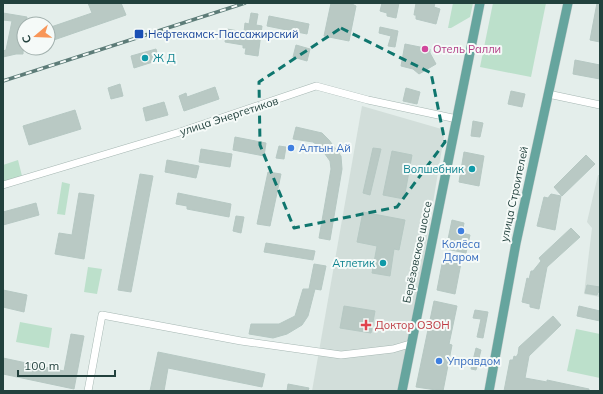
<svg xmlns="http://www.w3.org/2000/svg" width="603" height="394" viewBox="0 0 603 394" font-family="Mulish,sans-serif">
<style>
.built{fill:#d2deda}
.green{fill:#bce0cb}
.building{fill:#b9c9c4;stroke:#b6c8c3}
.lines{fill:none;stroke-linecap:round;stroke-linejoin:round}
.minor-casing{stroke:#a6b7b3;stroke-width:8}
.major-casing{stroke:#c1cac9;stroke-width:10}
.minor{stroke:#fff;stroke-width:7}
.major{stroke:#66a59e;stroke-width:9}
.rail-casing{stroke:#5d7c78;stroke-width:3.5}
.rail{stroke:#f5faf8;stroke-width:2;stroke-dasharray:6;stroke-linecap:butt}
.marked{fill:none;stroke:#0f766e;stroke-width:3;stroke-dasharray:8 5;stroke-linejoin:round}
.transit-dot{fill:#1a4fb4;stroke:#f5faf8;stroke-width:1.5}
.hotel-dot{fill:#d1479c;stroke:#f5faf8;stroke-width:1.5}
.culture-dot{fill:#0f9aa8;stroke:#f5faf8;stroke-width:1.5}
.shop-dot{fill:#3f7fe0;stroke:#f5faf8;stroke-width:1.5}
.health-dot{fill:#e0444e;stroke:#f5faf8;stroke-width:1.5}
.labels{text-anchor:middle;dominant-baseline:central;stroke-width:4;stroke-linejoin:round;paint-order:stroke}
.transit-label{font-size:11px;fill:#164399;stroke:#f5faf8;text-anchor:start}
.hotel-label{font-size:11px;fill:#b23c85;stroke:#f5faf8;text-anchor:start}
.culture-label{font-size:11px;fill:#0d838f;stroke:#f5faf8;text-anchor:end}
.street-label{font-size:11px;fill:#22413d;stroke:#f5faf8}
.shop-label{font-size:11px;fill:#366cbe;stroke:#f5faf8;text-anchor:start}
.health-label{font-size:11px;fill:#be3a42;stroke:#f5faf8;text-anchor:start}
</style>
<rect width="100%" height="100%" fill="#e4eeeb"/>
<!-- built -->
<g class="built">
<path d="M362 106 445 130 402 391H312Z"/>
<path d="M598 175H600V297L584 294 592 228 587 222Z"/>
</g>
<!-- green -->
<g class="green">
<path d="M453 3H473L470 17 451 28H448Z"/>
<path d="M493 3H546L531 77 480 67Z"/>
<path d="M18 160 22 176 3 182V165Z"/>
<path d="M62 182 70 184 65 215 57 214Z"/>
<path d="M88 267 102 269 97 294 84 292Z"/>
<path d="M20 322 52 328 49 348 16 342Z"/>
<path d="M576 329 600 334V378L567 371Z"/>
</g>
<!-- building -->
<g class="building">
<path d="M88 3H121L126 15 48 42V28L92 13Z"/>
<path d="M331 3H350L356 6 349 41 324 36Z"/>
<path d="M382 3H399L396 18 387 16V13L380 11Z"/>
<path d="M416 3H435L434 7 440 9 436 24 416 19V15H414Z"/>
<path d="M597 3H600V42L590 40Z"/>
<path d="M3 13 27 17 26 24H24L23 54H16L3 57V51L6 50 12 21 3 20Z"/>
<path d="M251 13 258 14 256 25 262 26 258 56 245 54 246 48H243V45L225 42 227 29 244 32 245 23 249 24Z"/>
<path d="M269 16 309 24 307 34 267 26Z"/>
<path d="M380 27 398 31 395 47 388 46 391 36 379 33Z"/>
<path d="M405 44 430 49V53L436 64 419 74 413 69 401 66Z"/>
<path d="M296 45 310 49 307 61 293 57Z"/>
<path d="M156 49 159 60 134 68 131 56Z"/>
<path d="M575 60 600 65V79L573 74Z"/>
<path d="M120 84 123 96 111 99 108 88Z"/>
<path d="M215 87 219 99 184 111 179 96 186 93 187 97Z"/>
<path d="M406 88 420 92 417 104 403 101Z"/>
<path d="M511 91 525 94 522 107 508 104Z"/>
<path d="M164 102 168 115 146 121 143 108Z"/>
<path d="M75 110 81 129 29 145 23 126Z"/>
<path d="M473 121 483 123 480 137 471 136Z"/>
<path d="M296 127 322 133 329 140 341 156 342 169 330 240 319 238 331 169 330 161 320 147 313 142 293 139Z"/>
<path d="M235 137 266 143 264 156 233 150Z"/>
<path d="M279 146 286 147 284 159 276 158Z"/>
<path d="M373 148 381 149 370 195 363 193Z"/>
<path d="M201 149 232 154 230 167 199 162Z"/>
<path d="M392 151 412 155 404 199 383 195Z"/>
<path d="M464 152 484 156 479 186 459 182Z"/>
<path d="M586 155 595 164 562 196 554 187Z"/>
<path d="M167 160 199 166 196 178 165 172Z"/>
<path d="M268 172 281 174 270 226 257 224Z"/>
<path d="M140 174 153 176 131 292 118 290Z"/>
<path d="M79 193 94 195 84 259 55 254 59 233 72 235Z"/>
<path d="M178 193 231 204 229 217 187 209V206L176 204Z"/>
<path d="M551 194 561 196 555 230 537 226 544 197 548 198Z"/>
<path d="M36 203 39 215 3 225V212Z"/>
<path d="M363 212 405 220 399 250 394 249 390 276 372 273 377 246 357 242Z"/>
<path d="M236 216 244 217 241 233 233 231Z"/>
<path d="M452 220 464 223 462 233 470 235 466 253 446 249Z"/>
<path d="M571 228 580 237 547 267 539 309 530 307V304L522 302 527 278 529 279 531 271H533L541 261 539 258Z"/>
<path d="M266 243 315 251 313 260 264 252Z"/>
<path d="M443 259 461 263 455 294 437 290Z"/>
<path d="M314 264 326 266 321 290 315 289 308 316 302 325 287 334 273 338 249 334 251 324H279L295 316 303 289H309Z"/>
<path d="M587 285 600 287V293L598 292 597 295 585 293Z"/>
<path d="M3 290 27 295 24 312 3 307Z"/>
<path d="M434 301 457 306 449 344 452 345 443 391 416 387Z"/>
<path d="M344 306 375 311 371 333 340 328Z"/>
<path d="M579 306 600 311V321L577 316Z"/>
<path d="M475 310 488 312 483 338 477 337 481 319 473 318Z"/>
<path d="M553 316 561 325 529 356 525 378 547 382V380L589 389V391H504L510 360H513L514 356 516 357 518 354 519 347Z"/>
<path d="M71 334 84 336 74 389 3 374V358L64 371Z"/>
<path d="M476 348 481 350 476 370 471 369Z"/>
<path d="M158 352 265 374 262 387 168 368 164 391H150Z"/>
<path d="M288 384 309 388 308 391H287Z"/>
</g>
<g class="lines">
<!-- minor casing -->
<g class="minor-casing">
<g id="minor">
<path d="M548 94 600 105"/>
<path d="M3 185 180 132 316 86 368 100 457 119"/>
<path d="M88 391 102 315 241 341 341 355 393 349 410 344"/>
</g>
</g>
<!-- major casing -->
<g class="major-casing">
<g id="major">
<path d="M402 391 480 3"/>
<path d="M489 391 516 243 568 3"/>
</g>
</g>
<!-- minor -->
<use href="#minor" class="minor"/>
<!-- major -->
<use href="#major" class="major"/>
<!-- rail casing -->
<g class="rail-casing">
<path id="rail" d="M3 81 245 3"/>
</g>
<!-- rail -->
<use href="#rail" class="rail"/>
</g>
<!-- marked area -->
<path class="marked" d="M341 28 431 73 445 142 397 207 294 228 260 145 259 82Z"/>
<!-- markers -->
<rect class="transit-dot" x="134" y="29" width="10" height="10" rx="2"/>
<circle class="hotel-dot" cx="425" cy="49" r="4"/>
<g class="culture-dot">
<circle cx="145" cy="58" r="4"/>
<circle cx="472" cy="169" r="4"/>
<circle cx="383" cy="263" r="4"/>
</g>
<g class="shop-dot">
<circle cx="291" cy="148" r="4"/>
<circle cx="461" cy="231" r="4"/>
<circle cx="439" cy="361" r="4"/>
</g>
<path class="health-dot" d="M364 319h4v4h4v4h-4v4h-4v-4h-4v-4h4z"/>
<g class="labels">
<!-- transit labels -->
<g class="transit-label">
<text x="148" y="34">Нефтекамск-Пассажирский</text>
</g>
<!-- hotel labels -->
<g class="hotel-label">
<text x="433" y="49">Отель Ралли</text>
</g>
<!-- culture labels -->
<g class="culture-label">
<text x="153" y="58" text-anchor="start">Ж Д</text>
<text x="464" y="169">Волшебник</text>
<text x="375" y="263">Атлетик</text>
</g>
<!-- street labels -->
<g class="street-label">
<text transform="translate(229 116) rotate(-18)">улица Энергетиков</text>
<text transform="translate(514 194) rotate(-78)">улица Строителей</text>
<text transform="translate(417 252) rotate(-78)">Берёзовское шоссе</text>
</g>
<!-- shop labels -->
<g class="shop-label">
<text x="299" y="148">Алтын Ай</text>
<text x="461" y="244" text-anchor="middle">Колёса<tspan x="461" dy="13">Даром</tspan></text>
<text x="447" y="361">Управдом</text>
</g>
<!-- health labels -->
<g class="health-label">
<text x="375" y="325">Доктор ОЗОН</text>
</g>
</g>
<!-- border -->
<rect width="603" height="394" fill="none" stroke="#22413d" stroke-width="8"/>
<!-- north arrow -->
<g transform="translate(36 36) rotate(251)"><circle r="19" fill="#f5faf8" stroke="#a1b0ad"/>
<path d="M0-3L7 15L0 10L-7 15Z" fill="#f89658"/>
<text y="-6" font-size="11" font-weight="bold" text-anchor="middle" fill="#22413d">С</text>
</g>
<!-- scale -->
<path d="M18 370v6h97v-6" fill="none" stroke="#22413d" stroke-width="2"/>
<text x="24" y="370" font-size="12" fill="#22413d" stroke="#f5faf8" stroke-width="3" paint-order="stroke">100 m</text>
</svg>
